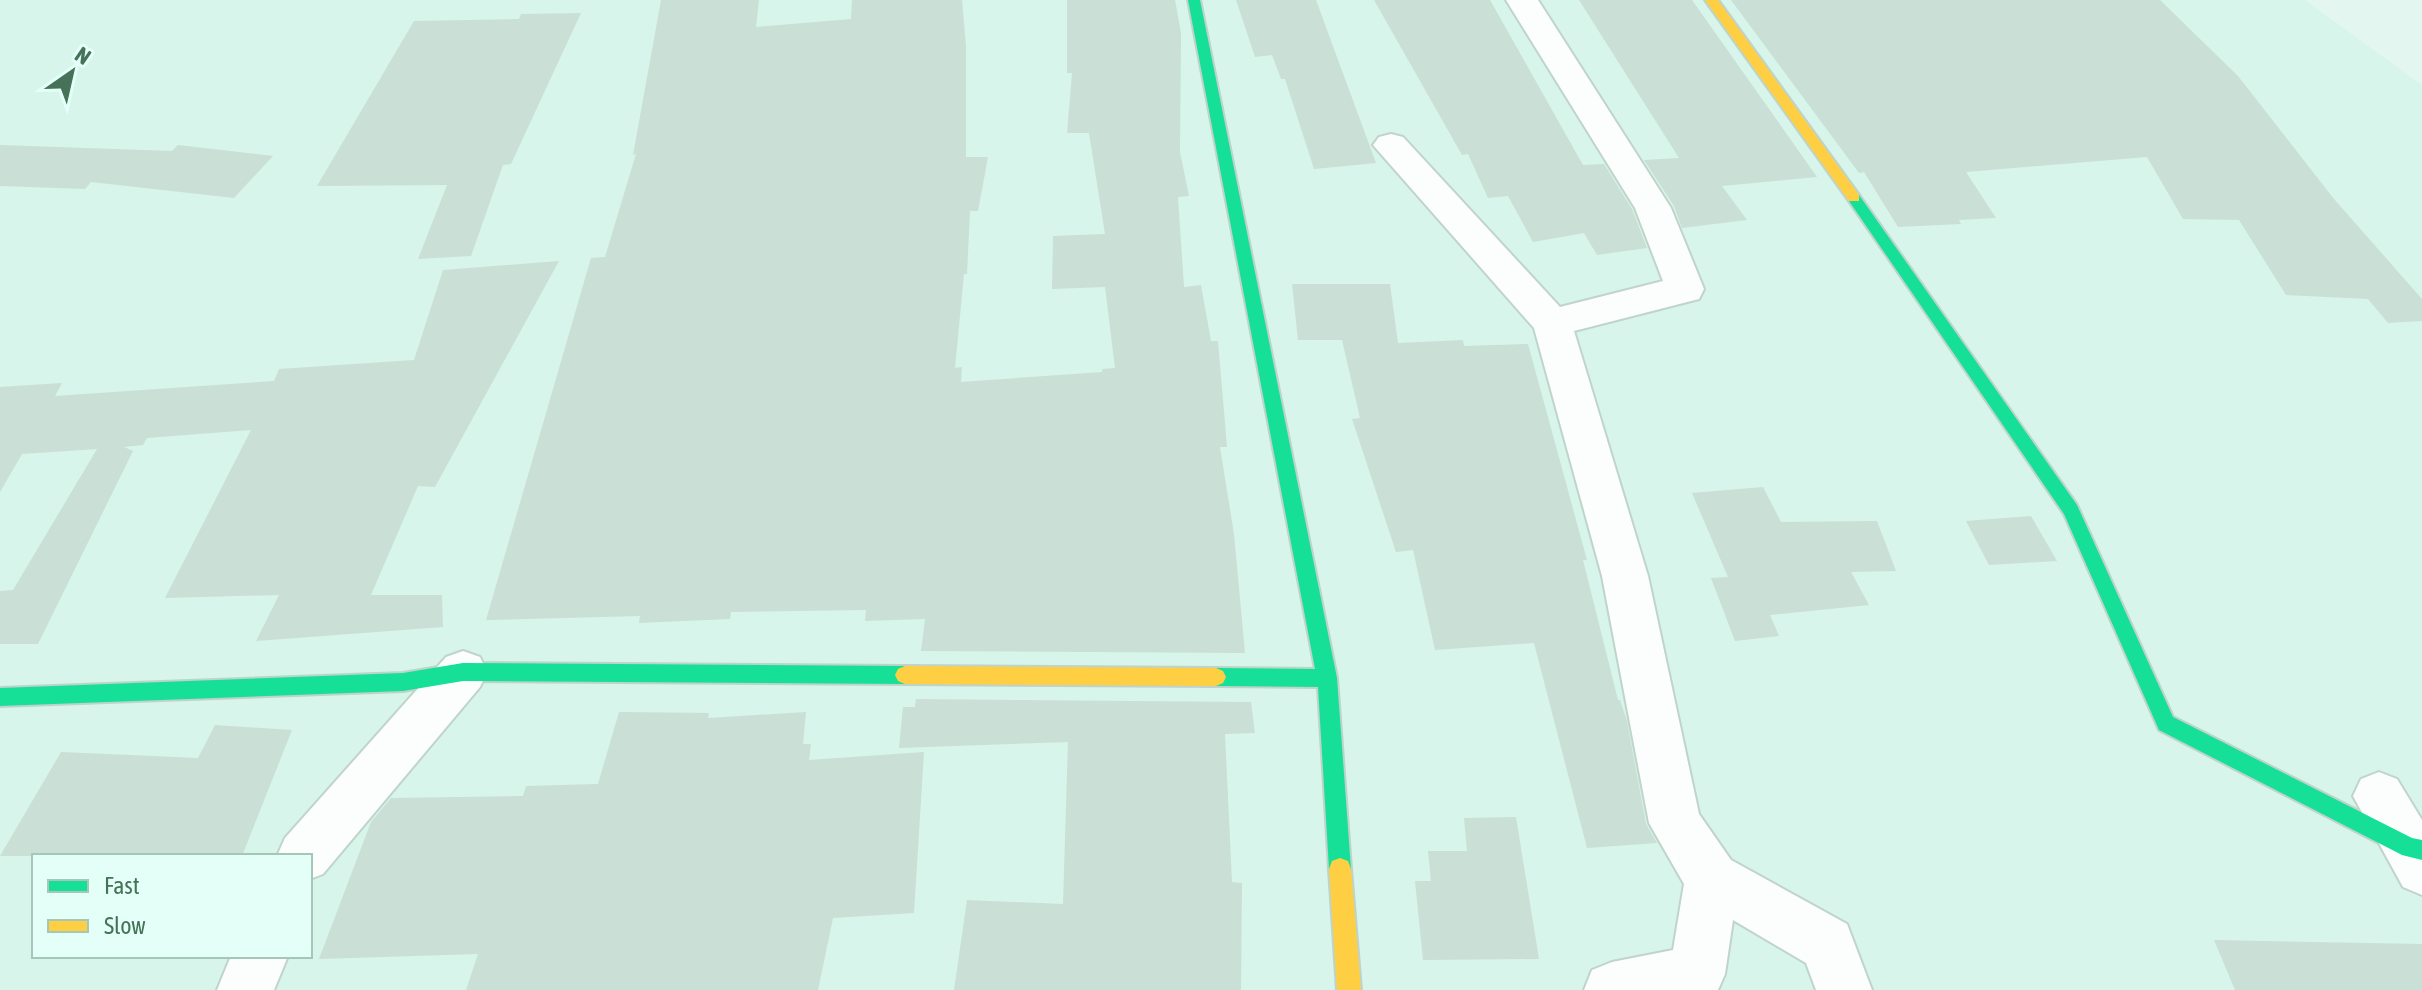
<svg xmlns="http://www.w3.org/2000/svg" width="2422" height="990" viewBox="0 0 2422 990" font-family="'Asap Condensed',sans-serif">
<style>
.residential{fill:#d7f5ea;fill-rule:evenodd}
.building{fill:#cadfd5}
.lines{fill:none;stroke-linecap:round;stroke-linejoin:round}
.street-casing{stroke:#c0d4cb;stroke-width:4}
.fast-casing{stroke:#bed3cb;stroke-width:4}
.slow-casing{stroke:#bed3cb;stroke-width:4}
.street{fill:#fbfefd;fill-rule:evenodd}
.fast{fill:#16e098;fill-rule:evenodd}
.slow{fill:#ffcf43;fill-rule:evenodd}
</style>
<rect width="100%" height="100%" fill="#e4f6f0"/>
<!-- residential -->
<path class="residential" d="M0 0H2305L2422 85V990H0ZM34 856H310V956H34Z"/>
<!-- building -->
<g class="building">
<path d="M661 0H759L756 27 851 19 852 0H962L966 46V157H988L978 211H970L967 274H964L955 368 962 367 961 382 1102 372V369L1115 368 1105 287 1052 289 1053 236 1105 234 1089 133H1067L1072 73H1067V0H1175L1181 33 1180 152 1189 196 1178 197 1184 287 1201 285 1211 341H1218L1227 447H1220L1234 534 1245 653 921 651 925 619 865 621 866 610 731 612 730 619 639 623 640 616 486 620 591 258 605 257 636 154 633 155Z"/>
<path d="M1236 0H1316L1376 163 1314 169 1285 79H1281L1272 55 1255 57Z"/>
<path d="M1374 0H1490L1583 165 1604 164 1632 209 1647 248 1597 255 1584 233 1533 242 1508 196 1488 198 1468 154 1462 155Z"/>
<path d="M1579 0H1692L1817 177 1722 186 1747 220 1682 228 1674 206 1644 160 1679 158Z"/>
<path d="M1731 0H2160L2238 76 2334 199 2422 299V321L2388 323 2368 299 2286 295 2239 220 2183 219 2147 157 1966 172 1996 218 1959 220 1961 224 1898 227 1864 172 1859 173Z"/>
<path d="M581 13 511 164 503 165 471 256 418 259 447 185 317 186 414 21 519 19 521 14Z"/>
<path d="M0 145 172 151 178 145 273 156 234 198 91 182 85 189 0 186Z"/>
<path d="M559 261 435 487 418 486 371 595H442L443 627 256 641 279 595 165 598 251 430 147 438 143 445 124 447 133 451 38 644H0V591L13 590 97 449 22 454 0 492V387L62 383 55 396 274 381 279 369 414 360 443 270Z"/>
<path d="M1292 284H1390L1398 343 1463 340 1464 346 1528 344 1587 560H1583L1618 700H1620L1627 721 1646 824 1657 843 1587 848 1534 643 1435 650 1413 550 1396 552 1352 419 1360 418 1342 340H1298Z"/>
<path d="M1763 487 1781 522 1877 521 1896 571 1851 572 1869 605 1770 615 1779 636 1735 641 1711 578 1728 577 1692 493Z"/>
<path d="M2031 516 2057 561 1989 565 1966 521Z"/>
<path d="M916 699 1251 702 1255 733 1225 734 1232 882 1242 883 1241 990H954L967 900 1063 904 1068 742 899 748 903 707H915Z"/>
<path d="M619 712 709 713 708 718 806 712 803 744H811L809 760 924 752 914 913 833 918 818 990H466L478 954 319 959 371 822 391 798 523 796 526 786 598 784Z"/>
<path d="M215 725 292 730 242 856H0L61 752 198 758Z"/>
<path d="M1516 817 1539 959 1423 960 1415 881H1431L1428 851H1467L1464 818Z"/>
<path d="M2214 940 2422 944V990H2235Z"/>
</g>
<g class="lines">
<!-- street casing -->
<g class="street-casing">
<g id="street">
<path d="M1506 0H1538L1671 208 1704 289 1699 299 1574 331 1648 576 1699 814 1731 860 1847 924 1872 990H1816L1806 963 1733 920 1725 974 1718 990H1584L1592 970 1612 962 1673 950 1684 884 1649 823 1602 576 1534 328 1373 145 1379 137 1391 134 1403 137 1560 307 1663 281 1635 208Z"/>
<path d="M463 651 480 657 487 672 480 687 323 874 310 879V856H277L285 838 446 657Z"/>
<path d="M2379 772 2397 779 2422 820V895L2403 887 2353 796 2361 779Z"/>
<path d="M231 956H288L274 990H217Z"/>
</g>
</g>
<!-- fast casing -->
<g class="fast-casing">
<g id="fast">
<path d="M1188 0H1200L1337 678 1351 869 1348 877 1340 880 1332 877 1329 869 1318 687 1216 686 1209 683 1206 677 1209 671 1216 668 1315 669Z"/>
<path d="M1854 193 1859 195 2077 505 2173 717 2412 838 2422 840V860L2402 855 2159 730 2064 514 1849 201V195Z"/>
<path d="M463 663 905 666 912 669 915 675 912 681 905 684 463 681 403 691 0 706V688L403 673Z"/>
</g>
</g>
<!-- slow casing -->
<g class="slow-casing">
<g id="slow">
<path d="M1705 0H1718L1859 195V201H1849Z"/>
<path d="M905 666 1216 668 1223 671 1226 677 1223 683 1216 686 905 684 898 681 895 675 898 669Z"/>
<path d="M1340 858 1348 861 1351 869 1361 990H1337L1329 869 1332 861Z"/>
</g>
</g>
<!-- street -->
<use href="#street" class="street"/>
<!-- fast -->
<use href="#fast" class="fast"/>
<!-- slow -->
<use href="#slow" class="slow"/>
</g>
<!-- legend -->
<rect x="32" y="854" width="280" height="104" fill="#e4fff7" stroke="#a5c7b8" stroke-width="2"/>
<rect x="48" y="880" width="40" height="12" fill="#16e098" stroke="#a5c7b8" stroke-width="2"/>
<text x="104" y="894" font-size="24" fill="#46725a">Fast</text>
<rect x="48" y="920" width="40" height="12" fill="#ffcf43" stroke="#a5c7b8" stroke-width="2"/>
<text x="104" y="934" font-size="24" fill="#46725a">Slow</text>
<!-- north arrow -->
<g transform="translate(72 72) rotate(34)" stroke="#e4fff7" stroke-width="6" paint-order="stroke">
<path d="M0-6L14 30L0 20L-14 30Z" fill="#46725a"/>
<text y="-12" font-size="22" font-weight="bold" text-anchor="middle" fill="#46725a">N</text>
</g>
</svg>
